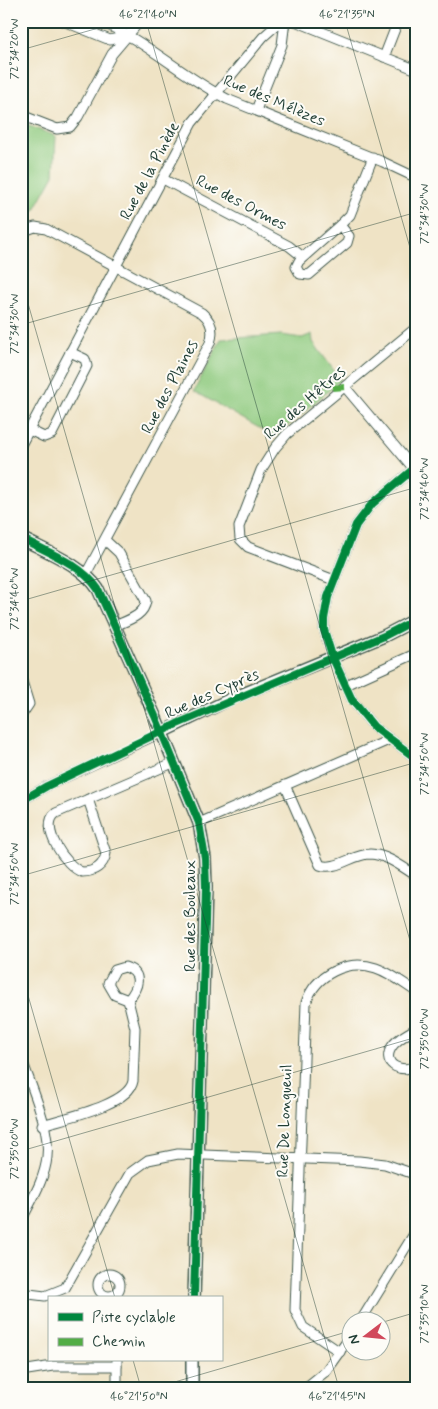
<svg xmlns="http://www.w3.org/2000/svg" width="438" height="1409" viewBox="0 0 438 1409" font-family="Mynerve,sans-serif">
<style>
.green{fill:#8fca7f;stroke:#57845a}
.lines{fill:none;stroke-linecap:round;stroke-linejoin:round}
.minor-casing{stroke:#3e564a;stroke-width:11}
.tertiary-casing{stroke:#3e564a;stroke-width:14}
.minor{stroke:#fff;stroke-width:9}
.tertiary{stroke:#fff;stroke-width:11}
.quiet{stroke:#52ad45;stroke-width:6;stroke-dasharray:12 6;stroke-linecap:butt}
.cycleway-casing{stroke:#fdfcf7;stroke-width:11}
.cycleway{stroke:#00873e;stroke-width:8}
.ticks{fill:none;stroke:#1f3d34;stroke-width:1;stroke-opacity:0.45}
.labels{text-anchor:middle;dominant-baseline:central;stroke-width:4;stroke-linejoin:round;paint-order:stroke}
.street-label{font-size:16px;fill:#1f3d34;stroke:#fdfcf7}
.neatline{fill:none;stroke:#1f3d34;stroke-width:2}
.ticks-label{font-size:12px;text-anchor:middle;fill:#1f3d34}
</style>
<rect width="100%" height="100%" fill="#fdfcf7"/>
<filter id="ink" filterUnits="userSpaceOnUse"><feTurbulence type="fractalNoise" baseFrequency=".02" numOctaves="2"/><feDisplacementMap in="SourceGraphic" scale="10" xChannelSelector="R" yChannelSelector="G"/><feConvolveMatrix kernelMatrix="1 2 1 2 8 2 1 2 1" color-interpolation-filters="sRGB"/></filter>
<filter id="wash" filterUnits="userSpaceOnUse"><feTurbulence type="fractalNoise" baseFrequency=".0096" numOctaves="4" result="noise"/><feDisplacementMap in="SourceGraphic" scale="20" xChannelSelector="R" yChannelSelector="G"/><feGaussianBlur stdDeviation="1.12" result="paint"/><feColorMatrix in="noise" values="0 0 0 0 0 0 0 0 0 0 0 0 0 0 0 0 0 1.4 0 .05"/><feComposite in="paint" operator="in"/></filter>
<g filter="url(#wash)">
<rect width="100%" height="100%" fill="#efe3c5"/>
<!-- green -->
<g class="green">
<path d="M21 123 56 136 54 175 29 220 21 224Z"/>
<path d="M312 334 313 342 341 380 275 437 194 391 221 339 281 335 302 338Z"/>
</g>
</g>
<g filter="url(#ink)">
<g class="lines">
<!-- minor casing -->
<g class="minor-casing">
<g id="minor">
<path d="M63 21 110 40 127 36"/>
<path d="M99 21C145 40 182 76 227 99L383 162 417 178"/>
<path d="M295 21 417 70"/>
<path d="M384 57 398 21"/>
<path d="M256 110 282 45 285 21"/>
<path d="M21 115 57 129 70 127 78 117 112 54 140 21"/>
<path d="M163 179 289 246 303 257"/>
<path d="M340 225 349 236 347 243 309 275 300 274 296 267 299 261Z"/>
<path d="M340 225 350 215 373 157"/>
<path d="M21 232 35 227 46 229 202 313C212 321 214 331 210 343L86 574"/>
<path d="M345 387 414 469"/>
<path d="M21 426 44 437 52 434 87 366 85 359 70 352"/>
<path d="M21 445 192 123 263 37 281 21"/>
<path d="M417 466 372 504 356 525 328 597 324 619V630L332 656 352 700 374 727 417 759"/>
<path d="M105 540 119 553 146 601C144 616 128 620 115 626"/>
<path d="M334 580 248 547 240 539 239 527 261 470 275 448 287 434 417 327"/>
<path d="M21 678 29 704 21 716"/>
<path d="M344 686 417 653"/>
<path d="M285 785 320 865C336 871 353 854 370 854 388 855 402 867 417 876"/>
<path d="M88 799 106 853C104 866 94 872 82 872 66 867 38 826 56 813L175 762"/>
<path d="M21 801 47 786 162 732"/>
<path d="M199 823 389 740"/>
<path d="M125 967C144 973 138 988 128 1000L115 995 108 983 115 970Z"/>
<path d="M417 1028C409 1033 396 1039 391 1048 381 1066 404 1074 417 1065"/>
<path d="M21 1057C30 1084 51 1129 47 1157 45 1179 31 1201 21 1221"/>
<path d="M42 1125C64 1118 129 1105 133 1081L135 1028 128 1000"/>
<circle cx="109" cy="1285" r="11"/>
<path d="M21 1293 45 1296 65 1288 130 1173 148 1160 178 1154 359 1161 385 1164 417 1175"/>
<path d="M360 1322 417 1229"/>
<path d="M340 1352 303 1327 295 1310 306 1003C315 975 347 958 376 968 391 973 404 984 417 992"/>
<path d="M21 1371 53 1366H117"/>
<path d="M117 1388V1360"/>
<path d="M305 1388 325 1372 350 1337"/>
</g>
</g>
<!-- tertiary casing -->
<g class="tertiary-casing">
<g id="tertiary">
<path d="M21 538C47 552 81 564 98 589L155 716 199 823 205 858 206 887 194 1298"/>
<path d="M162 732 231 699 384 636 417 619"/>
<path d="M192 1388V1360"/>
</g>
</g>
<!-- minor -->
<use href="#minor" class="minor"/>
<!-- tertiary -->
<use href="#tertiary" class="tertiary"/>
<!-- quiet -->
<path class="quiet" d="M333 388 345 387"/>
<!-- cycleway casing -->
<g class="cycleway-casing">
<g id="cycleway">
<path d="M417 466 372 504 356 525 328 597 324 619V630L332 656 352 700 374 727 417 759"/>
<path d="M21 538C47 552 81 564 98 589L155 716 199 823 205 858 206 887 194 1298"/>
<path d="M21 801 47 786 177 724 384 636 417 619"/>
</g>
</g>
<!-- cycleway -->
<use href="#cycleway" class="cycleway"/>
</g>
</g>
<!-- ticks -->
<path class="ticks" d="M146 21 417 965M345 21 417 272M21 50 123 21M21 279 339 1388M21 325 417 212M21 601 417 487M21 876 417 762M21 971 115 1298M21 1151 417 1037M380 1323 417 1312M133 1360 141 1388M154 1388 350 1331"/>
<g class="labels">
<!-- street labels -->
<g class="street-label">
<text transform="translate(274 101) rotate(23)">Rue des Mélèzes</text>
<text transform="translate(150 171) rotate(-62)">Rue de la Pinède</text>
<text transform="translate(241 203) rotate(28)">Rue des Ormes</text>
<text transform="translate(170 387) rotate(-62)">Rue des Plaines</text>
<text transform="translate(305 403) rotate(-41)">Rue des Hêtres</text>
<text transform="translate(212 694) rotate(-24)">Rue des Cyprès</text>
<text transform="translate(190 916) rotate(-90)">Rue des Bouleaux</text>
<text transform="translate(285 1121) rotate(-88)">Rue De Longueuil</text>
</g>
</g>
<!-- margin -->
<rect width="438" height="1409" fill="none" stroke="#fdfcf7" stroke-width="55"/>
<!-- legend -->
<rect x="48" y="1296" width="175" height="65" fill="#fdfcf7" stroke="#a4b0a9"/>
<rect x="58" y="1313" width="25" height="8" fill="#00873e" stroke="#a4b0a9"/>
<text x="92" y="1322" font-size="15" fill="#1f3d34">Piste cyclable</text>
<rect x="58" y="1338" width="25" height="8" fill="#52ad45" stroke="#a4b0a9"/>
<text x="92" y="1346" font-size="15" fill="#1f3d34">Chemin</text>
<!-- north arrow -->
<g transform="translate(366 1336) rotate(254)"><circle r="24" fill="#fdfcf7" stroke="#a4b0a9"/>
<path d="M0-4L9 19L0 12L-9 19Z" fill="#d1495b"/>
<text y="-8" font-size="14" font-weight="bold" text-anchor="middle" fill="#1f3d34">N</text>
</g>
<rect x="28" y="28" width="382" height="1354" class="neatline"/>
<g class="ticks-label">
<text x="148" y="18">46°21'40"N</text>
<text x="347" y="18">46°21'35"N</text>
<text transform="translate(14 49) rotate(-90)" y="4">72°34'20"W</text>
<text transform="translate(424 214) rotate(-90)" y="4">72°34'30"W</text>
<text transform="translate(14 324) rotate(-90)" y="4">72°34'30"W</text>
<text transform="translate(424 489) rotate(-90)" y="4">72°34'40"W</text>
<text transform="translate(14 599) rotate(-90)" y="4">72°34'40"W</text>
<text transform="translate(424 764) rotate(-90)" y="4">72°34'50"W</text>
<text transform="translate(14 874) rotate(-90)" y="4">72°34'50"W</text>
<text transform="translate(424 1039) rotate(-90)" y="4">72°35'00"W</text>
<text transform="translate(14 1149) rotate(-90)" y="4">72°35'00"W</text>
<text transform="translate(424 1314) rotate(-90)" y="4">72°35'10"W</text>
<text x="139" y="1400">46°21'50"N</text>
<text x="337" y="1400">46°21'45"N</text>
</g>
</svg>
